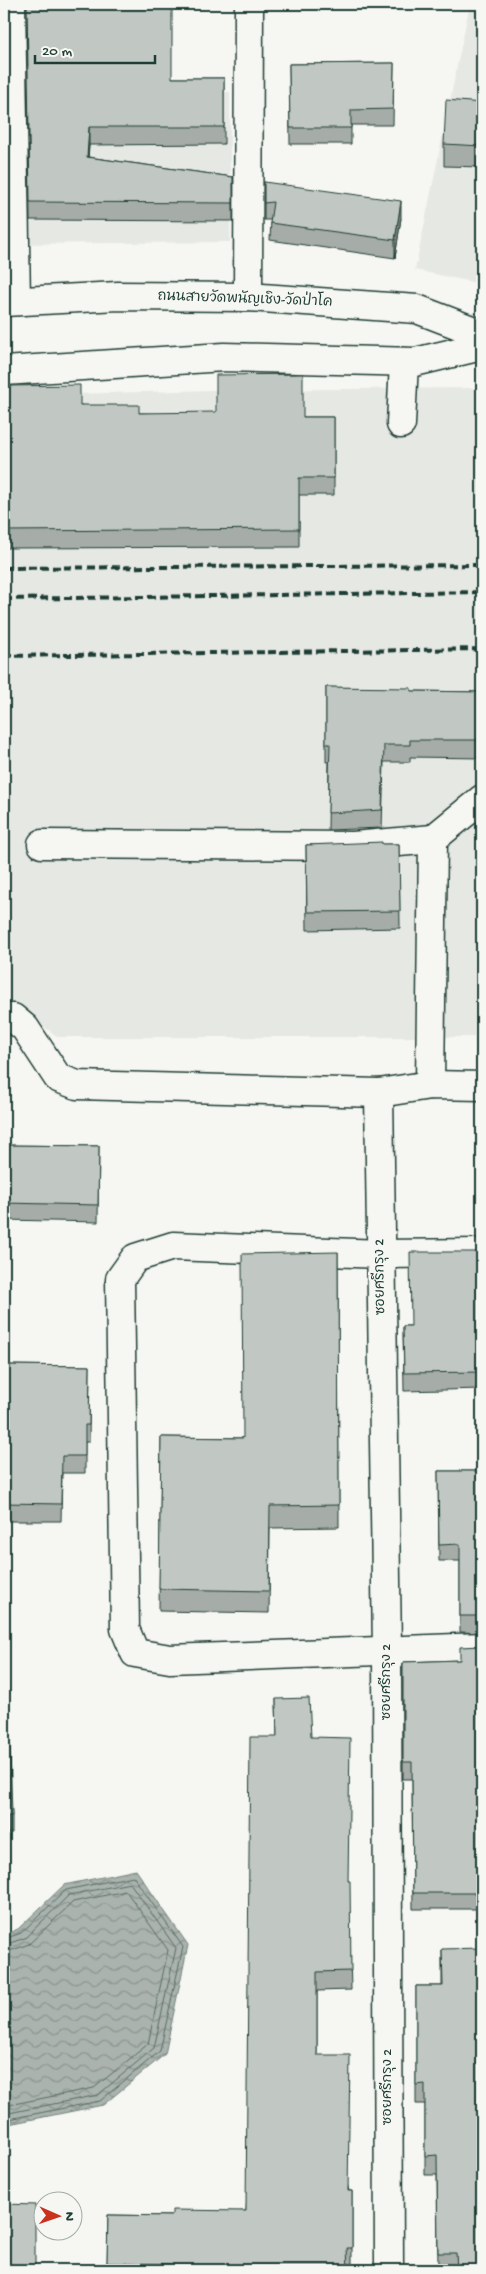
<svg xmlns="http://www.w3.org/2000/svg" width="486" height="2274" viewBox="0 0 486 2274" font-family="'Gochi Hand','Playpen Sans Thai',sans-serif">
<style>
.built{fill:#e6e8e4}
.water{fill:url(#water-waves);stroke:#72847d}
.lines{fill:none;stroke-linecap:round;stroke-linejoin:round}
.shore{stroke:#576c65;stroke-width:1}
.minor-casing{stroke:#1f3d34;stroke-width:31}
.major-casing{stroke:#1f3d34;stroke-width:31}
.minor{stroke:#f6f6f2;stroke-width:28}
.major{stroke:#f6f6f2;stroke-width:28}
.rail{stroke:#1f3d34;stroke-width:4;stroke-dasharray:8 4;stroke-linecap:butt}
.wall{fill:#a6aca8;stroke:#1f3d34}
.shaded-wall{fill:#878c88;stroke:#1f3d34}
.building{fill:#c1c8c3;stroke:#1f3d34}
.labels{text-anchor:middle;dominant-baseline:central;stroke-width:5;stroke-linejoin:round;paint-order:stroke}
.street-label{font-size:14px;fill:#1f3d34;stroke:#f6f6f2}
</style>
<defs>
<pattern id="water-waves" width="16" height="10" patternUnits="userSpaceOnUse" patternTransform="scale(1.25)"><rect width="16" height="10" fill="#aab3ae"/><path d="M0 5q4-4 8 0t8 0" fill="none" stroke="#8a938e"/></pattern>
</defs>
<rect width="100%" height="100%" fill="#f6f6f2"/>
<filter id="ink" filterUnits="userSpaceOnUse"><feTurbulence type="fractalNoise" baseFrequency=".02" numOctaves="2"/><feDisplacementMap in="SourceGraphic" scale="10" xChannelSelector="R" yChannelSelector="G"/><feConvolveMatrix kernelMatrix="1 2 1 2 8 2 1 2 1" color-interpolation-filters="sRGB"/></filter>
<g filter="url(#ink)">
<!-- built -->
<g class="built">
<path d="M470 4H482V284L415 270Z"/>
<path d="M230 92V242L4 244V93Z"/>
<path d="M482 388V1037H58L4 997V396L213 390Z"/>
</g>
<!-- water -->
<path class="water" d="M136 1870 188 1945 165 2054 103 2105 4 2125V1935L18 1929 64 1885Z"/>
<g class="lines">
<!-- shore -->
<g class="shore">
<path d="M4 1939 21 1933 66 1890 133 1876 183 1947 160 2051 100 2101 4 2120"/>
<path d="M4 1945 25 1938 69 1895 130 1883 176 1948 154 2048 98 2095 4 2114"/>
<path d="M4 1953 29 1944 73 1902 126 1891 168 1950 148 2044 94 2088 4 2106"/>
</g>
<!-- minor casing -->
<g class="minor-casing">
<g id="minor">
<path d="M11 4 16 301"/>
<path d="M248 297 249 4"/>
<path d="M401 424 404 362"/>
<path d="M42 844 353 846 433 839 482 799"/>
<path d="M4 1018H13L25 1028 58 1078 77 1085 379 1093 430 1085 482 1086"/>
<path d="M430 1085 433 839"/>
<path d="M379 1093 387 1650 389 2270"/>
<path d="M482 1253 381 1254 173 1246 135 1258 120 1279 125 1629 135 1653 170 1659 482 1647"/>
</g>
</g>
<!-- major casing -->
<g class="major-casing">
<g id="major">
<path d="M4 302 118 296 248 297 417 309 482 334"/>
<path d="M4 371 224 357 415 362 482 346"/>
</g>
</g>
<!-- minor -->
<use href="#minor" class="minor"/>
<!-- major -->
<use href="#major" class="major"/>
<!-- rail -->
<g class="rail">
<path d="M4 568 482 565"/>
<path d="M4 599 482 592"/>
<path d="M4 656 482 649"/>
</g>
</g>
<!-- wall -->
<g class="wall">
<path d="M27 4 172 78H224V144L89 145 88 157 233 177V221L30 220Z"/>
<rect x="292" y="4" width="61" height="4"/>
<path d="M394 63 393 125H351V144H290L289 64Z"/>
<path d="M482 103V167L444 166V144Z"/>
<path d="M264 182 401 218 395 258 270 240 271 220H264Z"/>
<path d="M4 386 80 405 139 413 303 417H334V495H299V547L4 548Z"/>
<path d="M326 687 411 691 482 692V758L410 757V762H384L382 828 328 830 329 762H326Z"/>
<path d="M399 844 400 928 307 930 306 845Z"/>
<path d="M4 1145 99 1146 98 1222 4 1220Z"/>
<path d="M338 1252 339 1527 270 1528 269 1613 159 1611 161 1437 243 1438Z"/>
<path d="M482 1252V1389L404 1391 403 1326H411Z"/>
<path d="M4 1365 90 1366 89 1442H85V1473H62L61 1521H4Z"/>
<path d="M438 1471H482V1633L460 1632V1561H439Z"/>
<path d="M482 1646V1909H413L412 1779H403V1662L460 1660Z"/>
<path d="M4 1684 12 1816V1833H8L9 1897H4Z"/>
<path d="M276 1699 311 1737 348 1881 351 1990 317 1991V2055L349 2191H352V2267H347V2270H107L108 2215 172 2216 246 2211 277 1737Z"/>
<path d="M442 1949 482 2270H438L437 2175H425V2104H416V1986H442Z"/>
</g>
<!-- shaded-wall -->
<g class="shaded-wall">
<path d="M89 127V145L87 175V157Z"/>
<path d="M401 201V218L395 258V240Z"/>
</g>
<!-- building -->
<g class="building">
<path d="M27 4H172V78H224V127H89L87 157 233 177V203L30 202Z"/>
<path d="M394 63 393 109 351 110V128H290L289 64Z"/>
<path d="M446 100 482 103V146L444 144Z"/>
<path d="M264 182 401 201 395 240 270 223 273 202 264 203Z"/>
<path d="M303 374V417H334V478H299V529L4 531V386L80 385V405H139V413L216 412V375Z"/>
<path d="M326 687 411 688V691L482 692V740H410V745H384L382 810 328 813 330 744H326Z"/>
<path d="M382 842V844H399L400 911 307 912 306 845Z"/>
<path d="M4 1145 99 1146 98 1205 4 1203Z"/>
<path d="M338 1252 339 1505 270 1506 269 1591 159 1589 161 1437 243 1438 242 1254Z"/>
<path d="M410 1252H482V1372L404 1373 403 1326H411Z"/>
<path d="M4 1365 90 1366 89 1425H85V1456H62L61 1504 4 1503Z"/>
<path d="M438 1471H482V1616H460V1544L439 1545Z"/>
<path d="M482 1646V1893H413L412 1762H403V1662L460 1660V1647Z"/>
<path d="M4 1684H8L12 1816H8L9 1880H4Z"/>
<path d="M309 1698 311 1737 350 1738 348 1881H350L351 1971 317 1972V2055H350L348 2191H352V2248H347L348 2270H172V2264L107 2263 108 2215 172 2216V2210L246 2211 250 1737H277L276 1699Z"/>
<path d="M482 1948V2270H457L456 2253H438L437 2155 425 2156V2084L416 2085V1986H443L442 1949Z"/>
<path d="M4 2204 35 2205V2270H4Z"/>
</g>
</g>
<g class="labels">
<!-- street labels -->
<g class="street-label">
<text transform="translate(245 300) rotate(2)">ถนนสายวัดพนัญเชิง-วัดป่าโค</text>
<text transform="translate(381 1277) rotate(-91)">ซอยศรีกรุง 2</text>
<text transform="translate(387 1682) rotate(-90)">ซอยศรีกรุง 2</text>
<text transform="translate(388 2087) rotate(-90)">ซอยศรีกรุง 2</text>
</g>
</g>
<!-- margin -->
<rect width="486" height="2274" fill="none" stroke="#f6f6f2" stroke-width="20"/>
<rect x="10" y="10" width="466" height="2254" fill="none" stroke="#1f3d34" stroke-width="2" filter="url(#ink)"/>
<!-- north arrow -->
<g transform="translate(58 2216) rotate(92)"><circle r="24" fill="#f6f6f2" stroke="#a0aca6"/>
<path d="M0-4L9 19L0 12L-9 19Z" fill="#c8321e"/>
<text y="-8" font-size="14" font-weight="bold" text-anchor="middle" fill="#1f3d34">N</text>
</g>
<!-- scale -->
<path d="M35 55v8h120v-8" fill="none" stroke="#1f3d34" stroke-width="2.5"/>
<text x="42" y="55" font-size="15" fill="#1f3d34" stroke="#f6f6f2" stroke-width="4" paint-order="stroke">20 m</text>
</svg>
